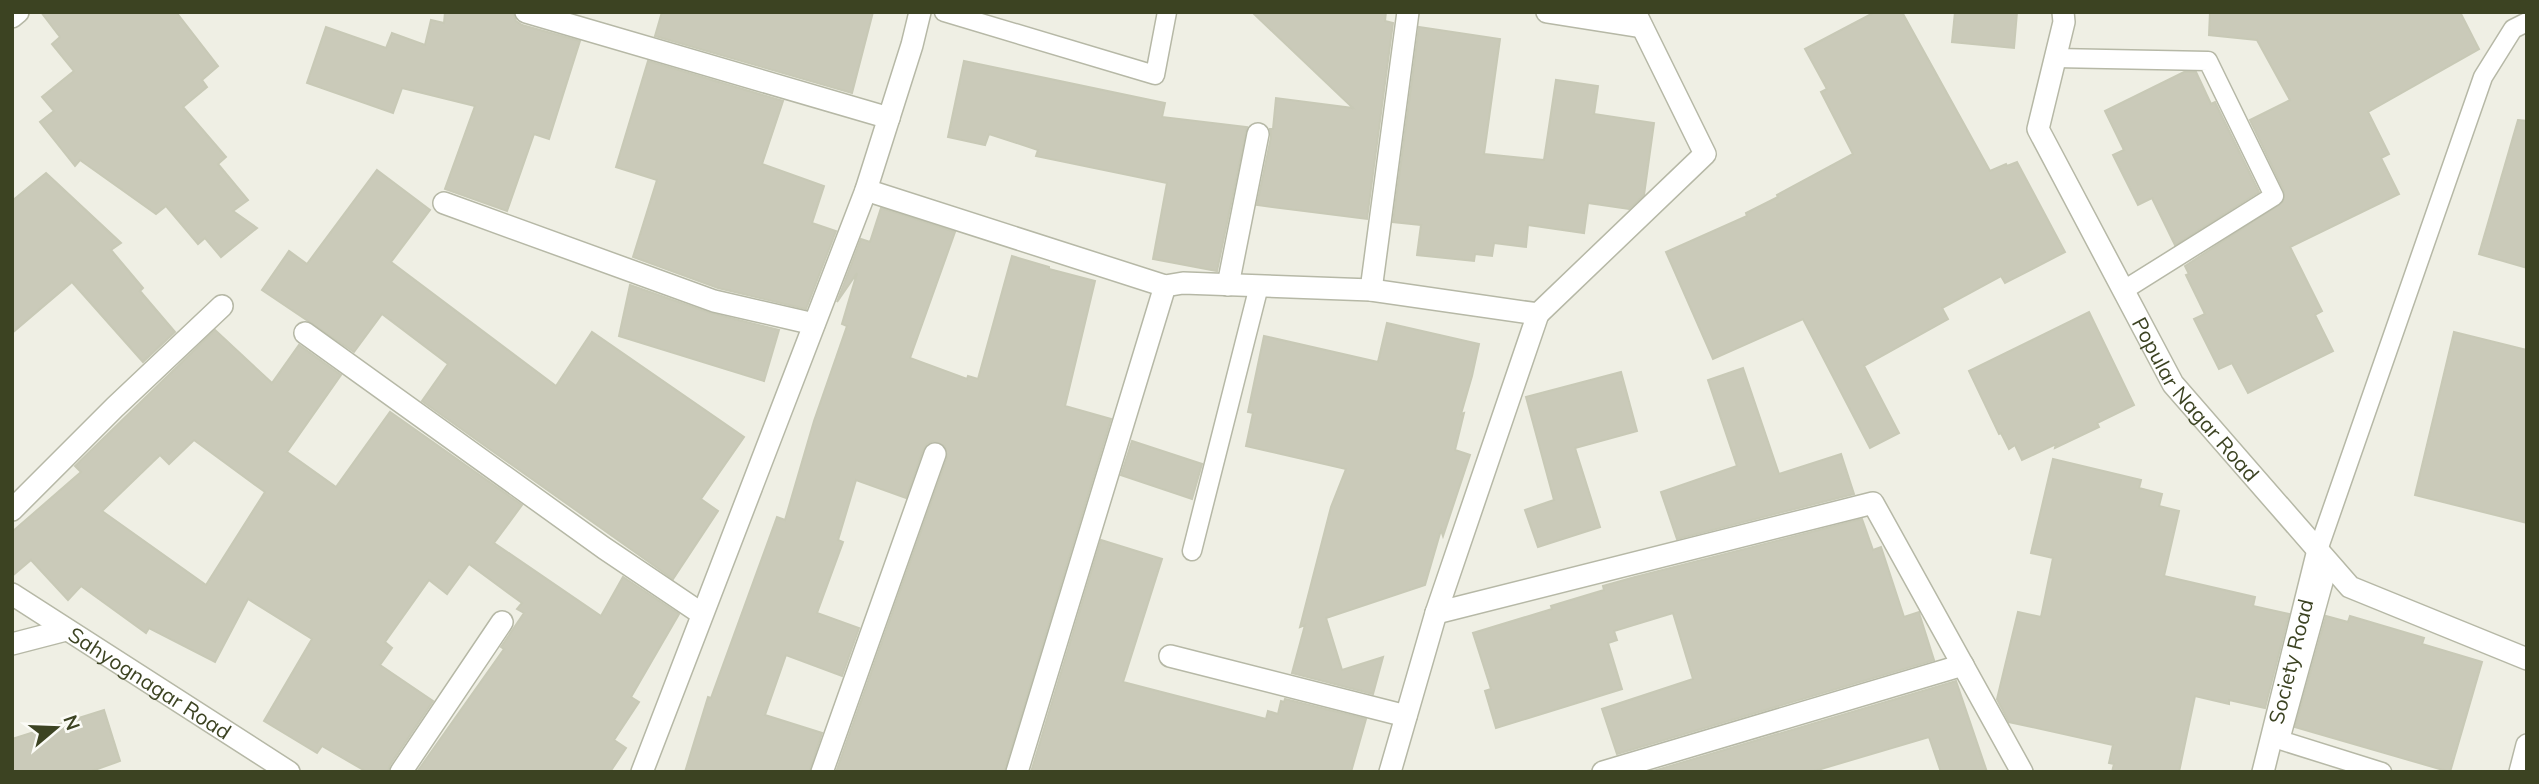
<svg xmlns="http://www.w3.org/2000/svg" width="2539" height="784" viewBox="0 0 2539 784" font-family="Mulish,sans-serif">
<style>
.building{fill:#cacab9;stroke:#c8c9b6;stroke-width:2;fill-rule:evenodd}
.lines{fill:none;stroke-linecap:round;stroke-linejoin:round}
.service-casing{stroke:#b6b8a6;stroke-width:21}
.minor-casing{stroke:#b6b8a6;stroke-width:24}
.tertiary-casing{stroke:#b6b8a6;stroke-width:24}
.service{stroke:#fff;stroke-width:18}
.minor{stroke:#fff;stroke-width:21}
.tertiary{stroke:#fff;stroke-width:21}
.labels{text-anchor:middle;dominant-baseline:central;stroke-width:5;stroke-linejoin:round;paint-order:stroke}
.street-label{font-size:21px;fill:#3c4322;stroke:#fbfbf6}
</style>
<rect width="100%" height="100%" fill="#efefe4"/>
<!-- building -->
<g class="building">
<path d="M41 12H176L218 66 202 80 207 87 183 107 226 157 218 164 248 200 233 211 257 228 221 257 205 238 198 244 166 206 156 214 80 160 75 166 40 122 54 111 42 97 74 71 52 44 60 37Z"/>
<path d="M445 12H513L516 21 522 25 580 41 549 139 534 134 507 211 445 189 475 106 402 88 393 113 307 83 326 27 386 48 392 33 425 45 431 20 444 23Z"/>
<path d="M662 12H873L852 93 655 36Z"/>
<path d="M1252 12H1386L1385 21 1393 23 1367 219 1257 205 1271 137 1270 129H1273L1276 98 1353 108Z"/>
<path d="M1875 12H1902L1990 171 2006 164 2007 166 2017 162 2065 252 2005 283 2001 276 1942 308 1948 319 1864 366 1899 433 1870 448 1803 319 1713 359 1666 252 1747 216 1746 213 1778 197 1777 195 1853 154 1821 92 1827 89 1805 49Z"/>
<path d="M1955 12H2017L2014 48 1952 42Z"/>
<path d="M2210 12H2460L2479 49 2368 112 2389 154 2381 158 2399 194 2290 247 2322 311 2315 315 2333 351 2248 393 2232 363 2219 369 2194 319 2205 314 2186 275 2189 274 2185 266 2283 202 2284 191 2250 120 2290 100 2257 40 2209 35Z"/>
<path d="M1419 27 1500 39 1484 154 1544 160 1556 80 1598 86 1594 114 1654 123 1644 195 1629 209 1588 203 1584 233 1528 225 1526 247 1494 243 1492 256 1475 254 1474 261 1417 255 1421 225 1393 222Z"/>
<path d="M648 61 783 101 762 164 824 186 812 223 836 231 806 309 718 288 633 257 657 180 616 167Z"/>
<path d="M964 61 1165 103 1162 117 1247 127 1217 271 1153 259 1167 183 1036 156 1038 150 989 134 985 145 948 137Z"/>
<path d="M2184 72H2196L2211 104 2215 102 2259 192 2175 245 2152 198 2138 205 2113 155 2124 150 2105 111Z"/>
<path d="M2518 120 2527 121V268L2479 254Z"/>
<path d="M377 170 430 210 391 262 556 386 592 332 744 437 701 499 718 511 673 579 422 401 448 364 382 314 354 352 262 290 289 251 307 264Z"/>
<path d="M46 173 121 243 111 250 143 288 140 291 175 332 143 362 72 282 12 333V201Z"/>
<path d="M881 208 955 232 910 358 967 379 968 376 978 379 1012 256 1049 267V269L1095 281 1065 406 1111 419 1004 772H836L947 458 945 446 933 441 927 444 923 450 906 498 856 480 838 540 843 542 817 613 859 628 842 676 786 655 765 715 822 733 809 772H685L708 697 711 698 777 517 785 520 814 421 847 326 842 324 857 273 837 302 861 239 870 242Z"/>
<path d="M630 285 710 313 779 330 764 381 619 336Z"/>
<path d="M2089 312 2134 405 2097 423 2099 427 2055 448 2056 444 2022 460 2015 445 2009 449 2001 433 1999 434 1969 371Z"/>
<path d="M1387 323 1479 344 1472 376 1461 414 1464 413 1455 450 1470 455 1443 536 1441 530 1425 585 1326 618 1342 670 1383 657 1373 694 1292 673 1305 625 1300 627 1331 507 1346 469 1246 446 1253 413 1248 412 1264 336 1378 362Z"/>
<path d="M215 330 272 383 299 345 341 375 287 452 336 487 390 412 522 505 494 543 601 616 623 577 679 614 631 697 639 702 614 740 626 748 610 772H417L504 649 501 647 524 613 517 609 522 603 469 564 447 594 429 580 385 642 392 648 380 665 433 701 390 765 388 772H367L322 746 317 753 264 721 312 639 248 599 215 662 149 628 146 633 81 586 68 600 31 560 12 576V532L81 472 75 466ZM194 440 265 492 206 585 102 511 160 455 169 464Z"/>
<path d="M2454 332 2527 350V523L2415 495Z"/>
<path d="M1743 368 1779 474 1841 454 1854 494 1677 539 1661 492 1737 466 1708 380Z"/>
<path d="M1621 372 1637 431 1575 448 1600 527 1538 547 1525 510 1554 500 1526 397Z"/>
<path d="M1132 441 1202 464 1192 499 1121 475Z"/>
<path d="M2053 459 2141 480 2139 488 2162 494 2159 506 2179 511 2164 576 2255 597 2253 606 2289 614 2265 708 2229 700V704L2195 696 2179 772H2112L2114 764 2109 763 2113 745 2009 722 1997 699 2018 612 2041 617 2053 558 2031 553Z"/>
<path d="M1862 519 1873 550 1881 547 1904 617 1919 612 1920 616 1934 660 1617 754 1602 709 1693 679 1673 613 1614 631 1617 640 1608 643 1622 689 1496 728 1485 691 1491 689 1473 633 1552 609 1551 606 1604 590 1603 586 1635 577Z"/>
<path d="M1101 540 1162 559 1123 682 1266 719 1268 711 1278 714 1281 701 1284 702 1285 699 1366 719 1351 772H1031Z"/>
<path d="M2326 616 2348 622 2350 616 2424 638 2422 644 2482 662 2450 772 2295 727Z"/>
<path d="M1956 681 1987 772H1941L1929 737 1811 772H1650Z"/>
<path d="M104 710 120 761 89 772H12V739Z"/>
</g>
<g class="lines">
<!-- service casing -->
<g class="service-casing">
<g id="service">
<path d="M944 12 1155 75 1167 12"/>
<path d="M2055 58 2208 61 2274 196 2124 290"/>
<path d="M2318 550 2483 77 2513 29 2527 22"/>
<path d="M1192 551 1259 286"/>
<path d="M2329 562 2280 740 2382 772"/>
</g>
</g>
<!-- minor casing -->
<g class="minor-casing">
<g id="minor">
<path d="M526 12 889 118"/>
<path d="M1547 12 1642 27"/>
<path id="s1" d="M2063 12 2064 22 2038 129 2173 384 2350 587 2527 659"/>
<path d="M12 17 18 12"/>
<path d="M866 190 1165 286 1183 283 1371 290 1538 314 1436 613 1390 772"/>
<path d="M444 203 714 301 814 324"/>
<path d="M1228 285 1258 134"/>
<path d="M1371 290 1408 12"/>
<path d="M1538 314 1705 154 1635 12"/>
<path d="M305 333 604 548 702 614"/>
<path d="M12 510 115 407 222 306"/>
<path id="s2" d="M12 594 289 772"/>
<path d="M1436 613 1873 503 2022 772"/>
<path d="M12 644 66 630"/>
<path d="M1170 656 1406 716"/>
<path d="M401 772 502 622"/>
<path d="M642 772 866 190 912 45 920 12"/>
<path d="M822 772 935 454"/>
<path d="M1017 772 1165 286"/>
<path d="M1603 772 1963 665"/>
<path id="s3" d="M2263 772 2318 550"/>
</g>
</g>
<!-- tertiary casing -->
<g class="tertiary-casing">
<path id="tertiary" d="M2520 772 2527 745"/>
</g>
<!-- service -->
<use href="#service" class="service"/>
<!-- minor -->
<use href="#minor" class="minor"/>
<!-- tertiary -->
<use href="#tertiary" class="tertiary"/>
</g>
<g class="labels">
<!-- street labels -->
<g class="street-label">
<text stroke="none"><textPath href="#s1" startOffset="434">Popular Nagar Road</textPath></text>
<text stroke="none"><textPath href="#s3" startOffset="114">Society Road</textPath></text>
<text stroke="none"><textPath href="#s2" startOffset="164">Sahyognagar Road</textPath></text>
</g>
</g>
<!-- border -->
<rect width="2539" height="784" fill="none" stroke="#3c4322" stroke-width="28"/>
<!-- north arrow -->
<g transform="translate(56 728) rotate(71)" stroke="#fbfbf6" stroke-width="5" paint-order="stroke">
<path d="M0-5L12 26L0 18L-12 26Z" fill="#3c4322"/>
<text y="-10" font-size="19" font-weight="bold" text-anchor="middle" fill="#3c4322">N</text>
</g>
</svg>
